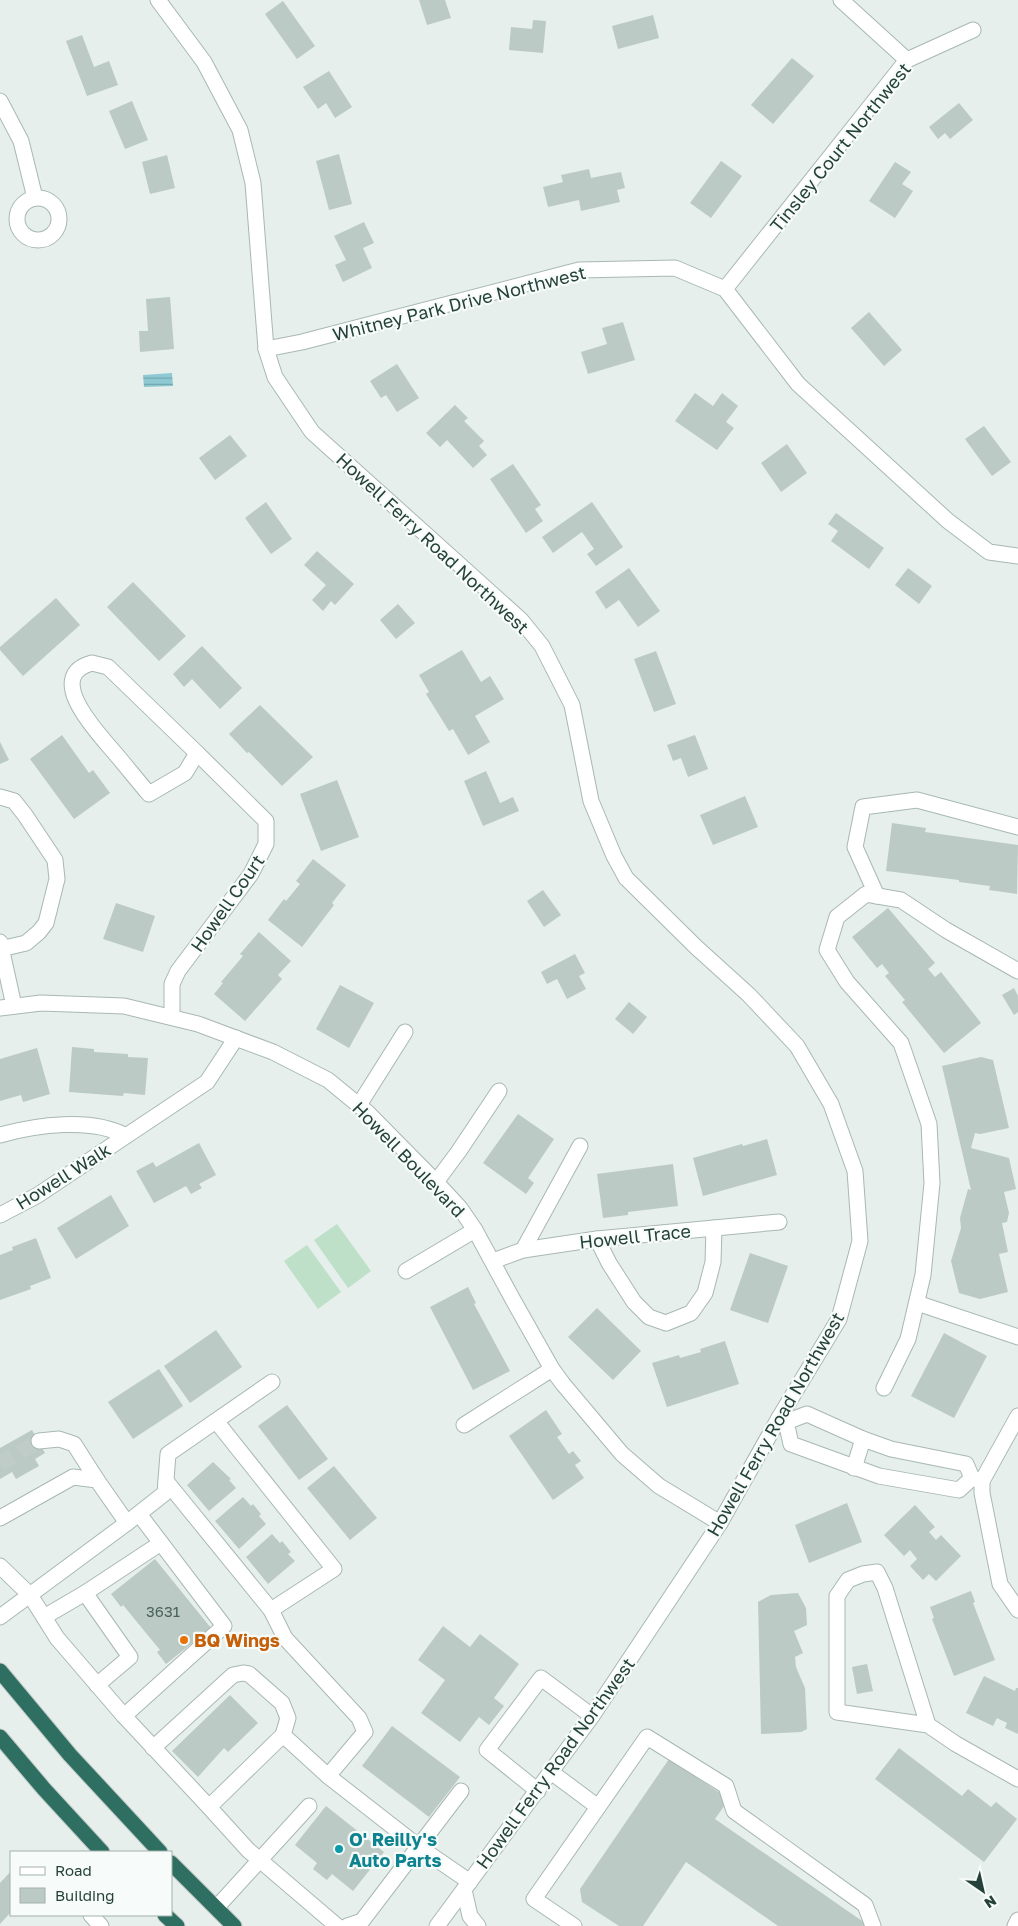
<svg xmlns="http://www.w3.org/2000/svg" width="1018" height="1926" viewBox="0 0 1018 1926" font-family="'Golos Text',sans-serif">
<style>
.pitch{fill:#bfe0c8}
.water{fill:url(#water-rules)}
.building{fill:#bbcac4}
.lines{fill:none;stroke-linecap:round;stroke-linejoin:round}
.minor-tunnel{stroke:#bfccc8;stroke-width:15;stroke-dasharray:15 8;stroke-linecap:butt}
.minor-casing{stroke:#a8b8b2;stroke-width:17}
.highway-casing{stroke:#c2cac8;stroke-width:17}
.minor{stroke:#fff;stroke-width:15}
.highway{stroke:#2f6f62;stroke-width:15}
.food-dot{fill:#e8710a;stroke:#f7fbf9;stroke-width:2}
.culture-dot{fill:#0f9aa8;stroke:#f7fbf9;stroke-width:2}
.labels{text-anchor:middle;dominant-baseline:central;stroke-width:4.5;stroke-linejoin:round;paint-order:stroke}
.number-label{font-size:15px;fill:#4a645c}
.street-label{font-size:18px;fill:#24423a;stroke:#f7fbf9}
.food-label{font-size:18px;font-weight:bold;fill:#c56008;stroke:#f7fbf9;text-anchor:start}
.culture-label{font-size:18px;font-weight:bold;fill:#0d838f;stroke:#f7fbf9;text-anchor:start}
</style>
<defs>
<pattern id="water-rules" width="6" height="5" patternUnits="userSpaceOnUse" patternTransform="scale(1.25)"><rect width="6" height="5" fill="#8ec9d4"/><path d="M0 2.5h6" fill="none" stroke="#74a5ad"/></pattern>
</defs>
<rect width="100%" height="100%" fill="#e6efeb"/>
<!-- pitch -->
<g class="pitch">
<path d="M337 1224 371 1271 348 1288 314 1240Z"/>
<path d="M307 1245 341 1292 318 1309 284 1261Z"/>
</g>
<!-- water -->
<path class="water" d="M172 373 173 386 144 387 143 375Z"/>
<!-- building -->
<g class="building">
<path d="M419 0H445L451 18 427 25Z"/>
<path d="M283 1 315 46 297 59 265 14Z"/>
<path d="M653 15 659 38 618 49 612 26Z"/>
<path d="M533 20 546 21 543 53 509 50 511 27 532 29Z"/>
<path d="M82 35 94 67 109 61 118 85 87 96 66 41Z"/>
<path d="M792 58 814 76 773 124 751 105Z"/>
<path d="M329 71 352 107 335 118 326 103 318 109 303 87Z"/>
<path d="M132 101 148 140 125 149 109 111Z"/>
<path d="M959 103 973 120 950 139 945 133 938 139 929 127Z"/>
<path d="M339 154 352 204 329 210 316 161Z"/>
<path d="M167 155 175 188 150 194 142 162Z"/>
<path d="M721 161 742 176 711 218 690 203Z"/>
<path d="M895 162 911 172 902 184 913 191 895 218 869 201Z"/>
<path d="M589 169 591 178 621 172 625 188 617 190 620 202 581 211 579 200 548 207 543 187 563 182 561 175Z"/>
<path d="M364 222 374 243 363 248 372 268 343 282 335 265 346 260 334 236Z"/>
<path d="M170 297 174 349 140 352 139 331H148L146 299Z"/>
<path d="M869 312 902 350 884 366 851 328Z"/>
<path d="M623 322 635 360 588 374 581 352 607 344 602 328Z"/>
<path d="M397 364 419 398 397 412 386 395 381 398 370 381Z"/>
<path d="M695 393 713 406 722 393 738 406 726 422 734 428 717 450 675 421Z"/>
<path d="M455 405 468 418 464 421 484 441 479 446 487 455 473 468 447 440 440 447 426 433Z"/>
<path d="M984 426 1011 462 992 476 965 439Z"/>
<path d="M230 435 247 456 215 480 199 458Z"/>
<path d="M787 444 807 473 781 492 761 463Z"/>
<path d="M513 464 541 505 535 509 543 521 526 533 490 479Z"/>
<path d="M266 502 292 539 271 554 245 518Z"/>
<path d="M592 502 623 547 596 566 587 554 594 549 582 532 553 553 542 537Z"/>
<path d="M836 513 884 548 869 569 831 541 838 531 828 524Z"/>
<path d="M317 551 354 584 335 605 331 601 323 611 312 600 326 585 304 565Z"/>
<path d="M629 568 660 611 638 627 619 600 606 609 595 592Z"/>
<path d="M908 568 932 586 919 604 895 585Z"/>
<path d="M133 582 186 636 159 661 107 607Z"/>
<path d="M56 598 80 625 23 676 0 650V647Z"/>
<path d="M398 604 415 623 396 639 380 620Z"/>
<path d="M202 646 242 688 220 709 192 679 184 687 173 674Z"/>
<path d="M462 650 481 682 490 676 504 699 475 716 490 742 468 755 453 729 449 731 426 694 429 692 419 675Z"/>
<path d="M656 651 676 704 654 712 634 659Z"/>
<path d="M260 705 313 757 282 786 249 752 247 753 229 734Z"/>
<path d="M62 735 89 773 93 770 110 793 74 819 30 759Z"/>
<path d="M695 735 708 769 688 777 681 758 673 761 667 745Z"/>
<path d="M0 742 9 760 0 764Z"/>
<path d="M486 771 500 803 513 797 519 811 483 826 464 781Z"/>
<path d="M337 780 359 837 321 851 300 794Z"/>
<path d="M745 796 758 827 713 845 700 815Z"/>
<path d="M892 823 926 828 925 832 1018 845 1017 894 989 890 990 886 959 882V880L886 871Z"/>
<path d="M313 859 346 885 332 903 334 905 302 947 268 920 284 899 286 901 300 884 296 881Z"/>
<path d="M543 890 561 915 544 927 527 901Z"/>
<path d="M116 903 155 916 143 952 103 939Z"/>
<path d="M888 908 935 963 928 969 935 977 941 972 981 1023 944 1053 902 1002 905 1000 885 976 889 973 882 964 877 968 852 937Z"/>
<path d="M259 932 291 961 278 975 282 979 245 1021 214 994 223 983 221 982 243 956 240 954Z"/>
<path d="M575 954 585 973 579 976 586 989 567 999 557 979 547 984 541 972Z"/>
<path d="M340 985 374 1003 349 1048 316 1029Z"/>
<path d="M1014 988 1018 996V1012L1014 1015 1002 995Z"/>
<path d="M629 1002 647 1017 633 1034 615 1019Z"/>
<path d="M72 1047 94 1049V1052L128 1054V1057L148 1058 145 1095 124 1093 123 1096 69 1092Z"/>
<path d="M37 1048 50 1094 23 1102 21 1095 0 1101V1059Z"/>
<path d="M981 1057 993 1060 1009 1128 980 1134 975 1133 971 1148 1009 1158 1016 1189 1004 1192 1009 1213 1007 1222 1002 1223 1008 1252 999 1254 1008 1292 980 1299 959 1293 951 1261 961 1228 960 1218 968 1189 971 1190 942 1066Z"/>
<path d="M518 1114 554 1139 528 1178 534 1183 526 1194 483 1163Z"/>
<path d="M767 1139 777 1175 703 1196 693 1158 742 1144 743 1146Z"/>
<path d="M199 1143 216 1175 199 1184 202 1188 191 1194 186 1186 154 1203 136 1171 153 1162 156 1167Z"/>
<path d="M673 1164 678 1206 628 1212V1215L603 1218 597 1174Z"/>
<path d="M111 1195 129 1226 76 1259 57 1228Z"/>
<path d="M36 1238 51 1278 30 1286 31 1289 0 1300V1255L13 1250 12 1247Z"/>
<path d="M750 1253 788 1266 768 1323 730 1310Z"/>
<path d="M468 1287 476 1303 474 1304 510 1371 473 1390 430 1307Z"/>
<path d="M597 1308 641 1351 613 1380 568 1337Z"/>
<path d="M216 1330 242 1367 190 1403 164 1366Z"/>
<path d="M944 1333 987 1356 954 1418 911 1396Z"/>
<path d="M725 1341 739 1384 667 1407 652 1363 679 1355 680 1358 701 1352 700 1349Z"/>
<path d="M159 1369 183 1406 133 1439 108 1402Z"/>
<path d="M287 1405 328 1459 299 1480 258 1426Z"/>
<path d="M546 1410 562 1434 557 1437 569 1454 573 1451 581 1461 575 1465 584 1478 553 1500 509 1436Z"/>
<path d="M32 1430 45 1453 35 1459 39 1466 16 1479 12 1472 0 1479V1448Z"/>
<path d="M213 1462 231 1479 229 1480 236 1488 209 1511 187 1485Z"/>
<path d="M334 1466 377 1518 350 1540 307 1488Z"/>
<path d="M243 1497 251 1506 253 1504 261 1514 259 1516 266 1524 239 1549 215 1521Z"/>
<path d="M847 1503 862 1542 809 1563 795 1525Z"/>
<path d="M915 1505 935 1527 929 1532 936 1540 941 1535 961 1556 936 1581 929 1574 923 1580 910 1566 917 1559 910 1550 904 1556 884 1535Z"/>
<path d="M272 1534 280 1543 282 1541 291 1552 288 1554 295 1561 268 1584 246 1557Z"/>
<path d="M155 1559 211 1628 166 1664 157 1652 160 1650 123 1605 121 1607 111 1594Z"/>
<path d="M971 1591 975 1602 973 1603 995 1660 954 1676 932 1619 934 1618 930 1607Z"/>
<path d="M798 1593 806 1608 807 1625 794 1631 803 1653 795 1657 796 1667 805 1688 807 1729 801 1732 761 1734 758 1602 771 1595Z"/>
<path d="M443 1626 470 1647 480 1634 519 1664 494 1698 504 1706 489 1725 479 1717 460 1742 421 1713 445 1680 418 1660Z"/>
<path d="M867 1664 873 1691 857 1694 852 1667Z"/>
<path d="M984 1676 1015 1691 1016 1688H1018V1734L1005 1728 1007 1723 997 1718 993 1726 966 1713Z"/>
<path d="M230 1695 258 1723 228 1752 224 1748 198 1777 172 1751Z"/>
<path d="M392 1726 460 1777 429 1817 362 1766Z"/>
<path d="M899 1748 962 1796 968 1789 991 1807 996 1802 1017 1819 984 1862 875 1779Z"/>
<path d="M669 1759 729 1799 715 1819 865 1923 866 1926H778L686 1862 643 1926H619L582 1902 580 1889Z"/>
<path d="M326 1806 384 1852 353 1891 332 1874 327 1880 313 1869 317 1863 295 1845Z"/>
<path d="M11 1871V1912L0 1924V1883Z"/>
</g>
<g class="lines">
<!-- minor-tunnel -->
<path class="minor-tunnel" d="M0 1464 39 1441"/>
<!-- minor casing -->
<g class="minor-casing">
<g id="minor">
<path d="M158 0 204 62 240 130 253 183 266 349 275 377 312 432 521 620 542 646 572 705 591 801 614 856 626 878 696 947 749 995 797 1046 831 1104 855 1171 860 1241 839 1319 779 1418 720 1523 592 1716 437 1926"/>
<path d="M841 0 907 60"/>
<path d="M0 101 21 141 35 198"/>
<circle cx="38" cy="219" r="21"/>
<path d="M725 289 907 60 973 30"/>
<path d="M266 349 302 342 579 270 675 268 725 289 798 384 948 521 989 552 1018 556"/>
<path d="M92 663 108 667 197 753 185 773 149 794C137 780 126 766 114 752 98 733 43 676 92 663Z"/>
<path d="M0 797 14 801 25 815 55 860 57 879 46 923 39 932 26 943 9 947H1L0 942"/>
<path d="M877 896 855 847 863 807 917 800 1018 827"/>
<path d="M1 947 14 1006"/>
<path d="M0 1008 41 1003 124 1006 198 1024 273 1052 328 1080 367 1112 436 1182 460 1208 475 1230 512 1298 552 1369 563 1384 622 1454 659 1486 720 1523"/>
<path d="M172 1017V984L178 971 251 874 266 844V821L197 753"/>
<path d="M359 1105 405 1032"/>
<path d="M0 1135C36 1125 92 1117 126 1136L38 1195 0 1215"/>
<path d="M126 1136 207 1082 236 1038"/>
<path d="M436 1182 459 1151 499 1091"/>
<path d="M597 1239 609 1263 634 1302 649 1317 666 1323 691 1313 705 1293 713 1262 714 1228"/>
<path d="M523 1250 580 1146"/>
<path d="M493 1261 523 1250 597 1239 779 1222"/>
<path d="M406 1271 475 1230"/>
<path d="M917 1303 1018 1337"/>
<path d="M884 1388 908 1339 923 1275 932 1183 929 1124 901 1043 847 982 827 950 837 917 866 894 901 900 946 930 1018 971"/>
<path d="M779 1418 786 1422 807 1414 863 1439 891 1449 966 1464 972 1478"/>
<path d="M786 1422 791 1444 879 1476 959 1490 972 1478"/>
<path d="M464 1425 552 1369"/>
<path d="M39 1441 59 1439 74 1444 97 1480"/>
<path d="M854 1468 863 1439"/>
<path d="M972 1478 982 1481V1493L1000 1584 1018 1610"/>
<path d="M166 1481 271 1610 334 1569 216 1421"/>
<path d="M982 1481 1018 1416"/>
<path d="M0 1518 73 1477 97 1480 127 1523"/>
<path d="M0 1566 30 1595 57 1638 124 1716 209 1807"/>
<path d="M85 1593 161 1543"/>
<path d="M271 1610 285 1638 359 1718 365 1732 328 1776 283 1735 209 1807 248 1850 337 1926"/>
<path d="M0 1617 127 1523 165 1493 168 1454 272 1382"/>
<path d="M44 1617 85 1593 130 1657 97 1685"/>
<path d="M124 1716 224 1626 139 1514"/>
<path d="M928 1725 885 1588 877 1572 863 1574 848 1580 837 1596V1712L928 1725 956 1744 1018 1779"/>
<path d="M153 1748 233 1675 243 1673 249 1674 282 1703 288 1718 283 1735"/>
<path d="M551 1772 598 1807"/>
<path d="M328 1776 419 1847 470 1882"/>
<path d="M538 1791 487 1750 541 1678 592 1716"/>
<path d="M464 1890 470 1916 478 1926"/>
<path d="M217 1907 309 1806"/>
<path d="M91 1915 101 1926"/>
<path d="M347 1926 362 1921 461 1791"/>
<path d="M574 1926 534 1899 647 1737 726 1786 734 1811 865 1905 873 1926"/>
<path d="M1015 1926 1018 1920"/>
</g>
</g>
<!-- highway casing -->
<g class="highway-casing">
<g id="highway">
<path d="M0 1671 70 1755 160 1852"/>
<path d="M0 1737 44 1789 102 1852"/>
<path d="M171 1863 234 1926"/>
<path d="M165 1915 177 1926"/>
</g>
</g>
<!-- minor -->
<use href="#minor" class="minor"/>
<!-- highway -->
<use href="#highway" class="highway"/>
</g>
<!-- markers -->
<circle class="food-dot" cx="184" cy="1640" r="5"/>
<circle class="culture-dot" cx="339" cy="1849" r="5"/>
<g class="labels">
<!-- number labels -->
<g class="number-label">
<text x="163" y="1611">3631</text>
</g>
<!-- street labels -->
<g class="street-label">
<text transform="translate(840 147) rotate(-51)">Tinsley Court Northwest</text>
<text transform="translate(459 303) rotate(-14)">Whitney Park Drive Northwest</text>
<text transform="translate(433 543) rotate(43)">Howell Ferry Road Northwest</text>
<text transform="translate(227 903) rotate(-55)">Howell Court</text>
<text transform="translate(409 1159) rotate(46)">Howell Boulevard</text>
<text transform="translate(63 1176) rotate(-32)">Howell Walk</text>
<text transform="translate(635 1236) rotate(-6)">Howell Trace</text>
<text transform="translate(775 1424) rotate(-60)">Howell Ferry Road Northwest</text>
<text transform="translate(555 1763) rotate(-54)">Howell Ferry Road Northwest</text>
</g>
<!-- food labels -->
<g class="food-label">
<text x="194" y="1640">BQ Wings</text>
</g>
<!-- culture labels -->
<g class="culture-label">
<text x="349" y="1839">O' Reilly's<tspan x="349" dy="21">Auto Parts</tspan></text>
</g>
</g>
<!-- legend -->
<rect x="10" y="1851" width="162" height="65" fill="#f7fbf9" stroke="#a3b1ad"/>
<rect x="20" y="1867" width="25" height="8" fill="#ffffff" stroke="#a3b1ad"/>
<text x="55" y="1876" font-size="15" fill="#24423a">Road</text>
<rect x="20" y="1888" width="25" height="15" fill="#bbcac4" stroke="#a3b1ad"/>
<text x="55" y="1901" font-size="15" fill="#24423a">Building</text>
<!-- north arrow -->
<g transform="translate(983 1891) rotate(146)" stroke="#f7fbf9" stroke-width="4" paint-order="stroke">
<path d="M0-4L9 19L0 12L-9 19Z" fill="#24423a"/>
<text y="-8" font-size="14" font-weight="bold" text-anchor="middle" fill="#24423a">N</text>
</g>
</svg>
